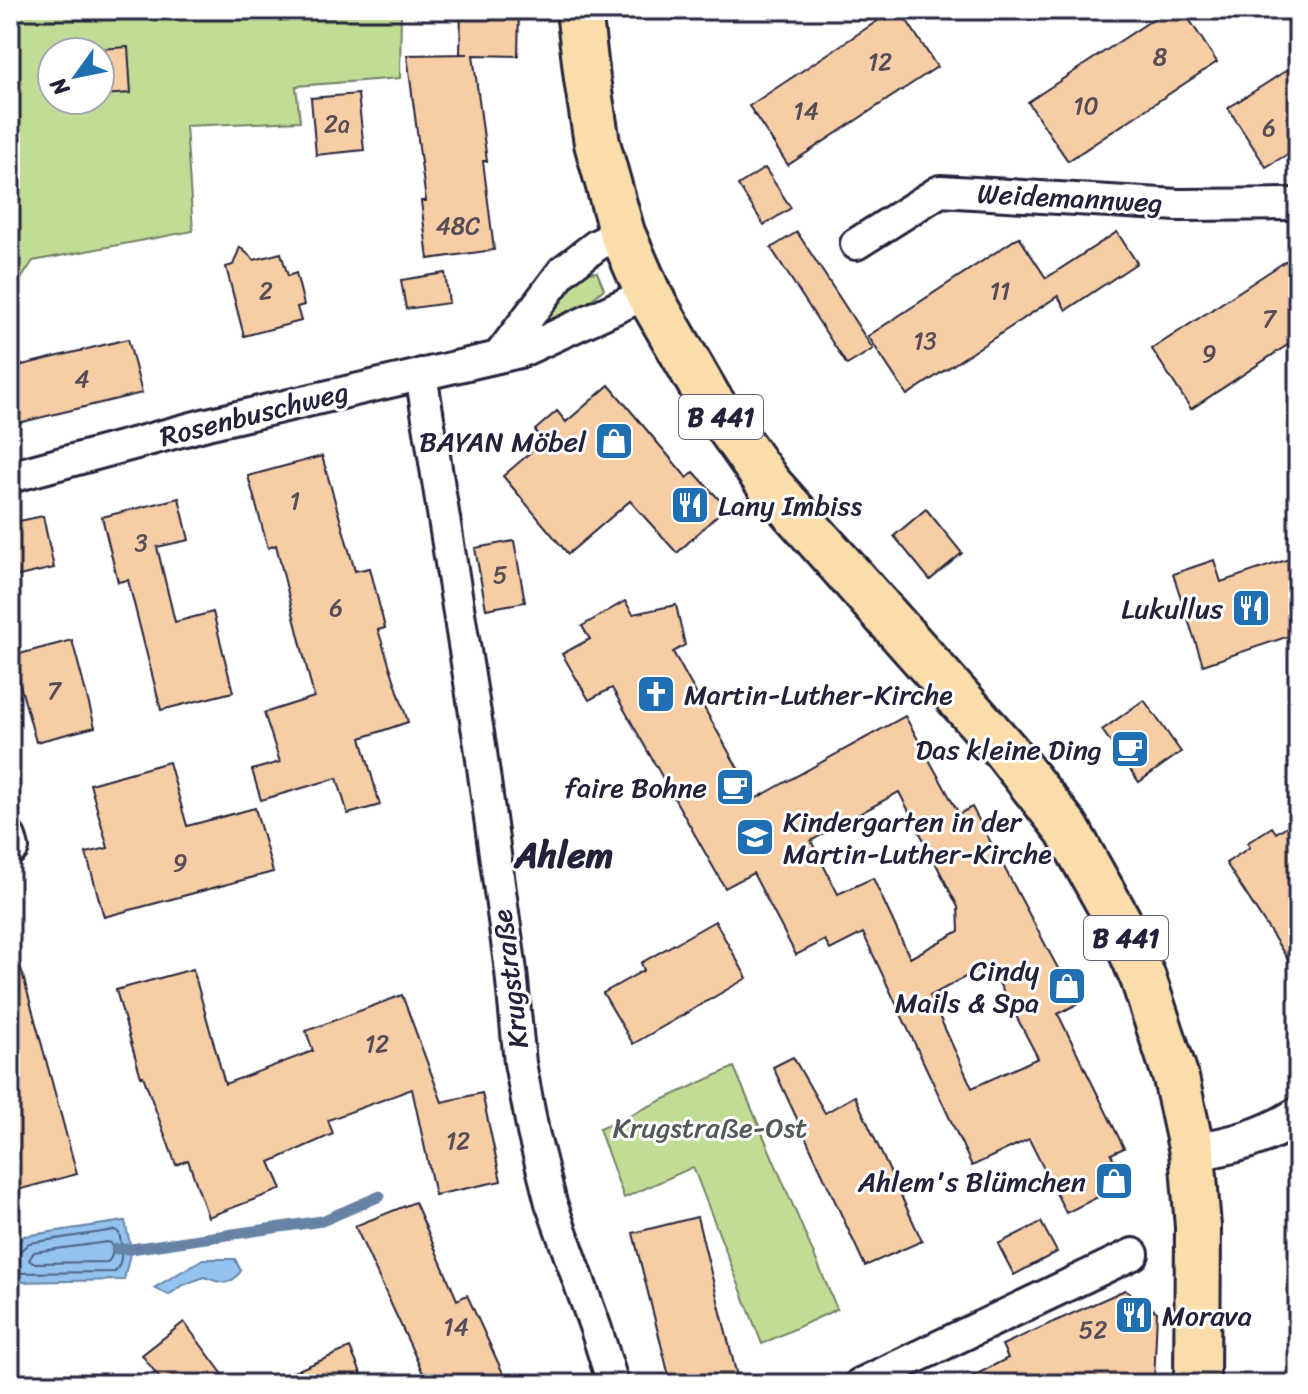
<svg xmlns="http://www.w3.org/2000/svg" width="1308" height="1394" viewBox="0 0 1308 1394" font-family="Sriracha,sans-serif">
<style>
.green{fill:#c1dd95;stroke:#728068;stroke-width:2;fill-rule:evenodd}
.water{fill:#93c3ee;stroke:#6683a6;stroke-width:2}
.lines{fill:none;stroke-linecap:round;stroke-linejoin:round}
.shore{stroke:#4f6283;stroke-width:2}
.stream{stroke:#6683a6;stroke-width:11}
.building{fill:#f7cda6;stroke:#22223b;stroke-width:2;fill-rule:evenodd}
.minor-casing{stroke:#22223b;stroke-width:36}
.tertiary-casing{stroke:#22223b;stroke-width:42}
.primary-casing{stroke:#22223b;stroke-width:50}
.minor{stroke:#fff;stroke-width:30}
.tertiary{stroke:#fff;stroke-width:36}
.primary{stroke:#faddab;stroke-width:44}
.labels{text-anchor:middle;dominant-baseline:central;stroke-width:6;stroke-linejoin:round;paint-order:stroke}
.number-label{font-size:24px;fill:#574d56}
.shield{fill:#fff;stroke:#646476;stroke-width:2}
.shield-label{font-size:26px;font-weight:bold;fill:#22223b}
.street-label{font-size:28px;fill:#22223b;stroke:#fff}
.poi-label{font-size:28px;fill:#22223b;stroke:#fff;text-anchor:end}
.park-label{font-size:28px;fill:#525a56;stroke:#fff}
.district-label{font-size:36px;font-weight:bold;fill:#22223b;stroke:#fff}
</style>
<rect width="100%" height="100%" fill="#fff"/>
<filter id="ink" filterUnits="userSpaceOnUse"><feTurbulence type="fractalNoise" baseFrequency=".0125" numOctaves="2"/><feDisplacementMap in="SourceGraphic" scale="16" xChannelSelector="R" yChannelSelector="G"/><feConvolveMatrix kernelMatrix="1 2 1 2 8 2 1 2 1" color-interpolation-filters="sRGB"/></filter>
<g filter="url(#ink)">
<!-- green -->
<g class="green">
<path d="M10 10H401L400 78 296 86 300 121 186 126 193 231 33 261 10 296ZM52 52H100V100H52Z"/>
<path d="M597 272 604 289 586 304 530 337 565 289 581 274Z"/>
<path d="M734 1067 837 1309 762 1344 693 1167 624 1198 599 1129Z"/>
</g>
<!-- water -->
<g class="water">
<path d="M125 1221 131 1249 124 1280 14 1282 10 1251 24 1236Z"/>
<path d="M203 1259H235L241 1271C229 1288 221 1283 204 1277L181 1286 169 1295 154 1288Z"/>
</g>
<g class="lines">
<!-- shore -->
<g class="shore">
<path d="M107 1242 111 1243C113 1249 113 1259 107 1262L33 1263 29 1260 34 1252Z"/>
<path d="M10 1256 17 1254 29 1243 115 1230 119 1233C122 1246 124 1261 115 1272L10 1273"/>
</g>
<!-- stream -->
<path class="stream" d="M116 1249H131L322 1221 380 1196"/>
</g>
<!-- building -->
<g class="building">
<path d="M461 10H519L518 56 473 55 487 161H483L494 250 428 259 421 201H426L407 55 468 54H460Z"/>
<path d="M894 10H900L937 67 788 165 749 106Z"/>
<path d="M1167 10H1183L1217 62 1068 161 1028 102Z"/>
<path d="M128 47 131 93 102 95 99 49Z"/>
<path d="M1298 63V148L1266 167 1228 108Z"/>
<path d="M358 94 364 150 316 155 311 98Z"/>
<path d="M765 168 791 208 764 225 738 185Z"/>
<path d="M797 232 873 349 847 365 771 248Z"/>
<path d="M1117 232 1137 263 1066 310 1058 296 907 395 868 336 1019 237 1046 278Z"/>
<path d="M240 247 254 260 281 253 288 276 296 273 304 305 297 307 301 321 244 336 226 267 233 265Z"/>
<path d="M1298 253V338L1191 409 1152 349Z"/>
<path d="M445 273 449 303 406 309 401 280Z"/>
<path d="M128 339 142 393 10 425V368Z"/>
<path d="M609 385 687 478 694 472 726 507 677 553 630 501 568 554 503 476 544 441 535 430 557 411 566 422Z"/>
<path d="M322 456 355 571 370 568 385 628 378 630 408 722 361 738 380 805 348 814 337 778 261 800 252 770 280 762 264 713 314 697 276 545 268 548 248 476Z"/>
<path d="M179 498 189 540 157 547 175 622 213 612 233 692 161 710 128 580 118 582 102 517Z"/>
<path d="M926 509 962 553 930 580 894 536Z"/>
<path d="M43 516 54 568 10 578V523Z"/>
<path d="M514 541 525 602 486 609 475 548Z"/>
<path d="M1298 556V633L1203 665 1173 574 1214 560 1221 582Z"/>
<path d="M625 601 633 614 676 605 685 645 673 652 755 799 905 716 959 814 972 807 1077 1004 1058 1014 1124 1148 1111 1154 1126 1183 1066 1213 1029 1139 972 1166 863 933 830 950 825 940 796 955 753 873 725 888 612 688 589 700 562 654 590 639 582 626ZM899 792 958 907 959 931 910 958 873 878 838 894 811 841ZM989 964 1038 1058 972 1088 930 996Z"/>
<path d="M72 640 95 727 36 742 12 656Z"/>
<path d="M1144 700 1181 752 1139 782 1102 730Z"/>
<path d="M169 762 187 826 255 808 273 872 104 917 86 853 108 848 90 784Z"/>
<path d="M1298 819V975L1226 863 1250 847 1247 843 1272 827 1276 833Z"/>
<path d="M715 921 747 978 633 1044 603 993 644 970 641 963Z"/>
<path d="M19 961 77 1174 10 1192V962Z"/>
<path d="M193 969 225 1084 313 1051 306 1031 402 995 442 1102 482 1093 501 1181 435 1195 412 1089 328 1120 333 1134 270 1162 282 1189 208 1217 188 1160 176 1165 143 1076 141 1077 116 990Z"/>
<path d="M793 1057 825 1113 855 1096 922 1241 865 1266 773 1067Z"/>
<path d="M415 1202 457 1300 467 1295 508 1384H428L355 1226Z"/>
<path d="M697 1217 739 1384H671L633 1233Z"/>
<path d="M1041 1222 1057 1252 1014 1275 998 1244Z"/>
<path d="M1125 1290 1157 1312 1154 1384H958L1008 1358 1002 1345Z"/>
<path d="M184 1322 230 1384H164L142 1355Z"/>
<path d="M350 1348 366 1384H265Z"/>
</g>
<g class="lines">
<!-- minor casing -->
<g class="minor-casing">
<g id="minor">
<path d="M856 244 940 191 1178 205 1298 204"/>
<path d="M499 356 563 271 597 245 622 233"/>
<path d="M421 374 480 745 511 971 520 1063 533 1132 551 1203 596 1329 613 1384"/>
<path d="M10 477 207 424 520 352 648 293"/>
<path d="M10 837 13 848"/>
<path d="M860 1384 1133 1254"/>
</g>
</g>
<!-- tertiary casing -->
<g class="tertiary-casing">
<path id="tertiary" d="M1192 1152C1231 1146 1264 1138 1298 1116"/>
</g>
<!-- primary casing -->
<g class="primary-casing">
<path id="primary" d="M579 10 587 79 597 143 622 233 648 293 709 399 768 483 1005 750 1067 829 1118 920 1143 978 1176 1078 1192 1152 1198 1227 1197 1384"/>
</g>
<!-- minor -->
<use href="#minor" class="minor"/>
<!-- tertiary -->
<use href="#tertiary" class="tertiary"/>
<!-- primary -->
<use href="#primary" class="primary"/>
</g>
</g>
<!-- icons -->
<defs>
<g id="shop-square" transform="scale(2)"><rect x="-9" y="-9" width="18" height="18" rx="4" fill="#1f6fb2" stroke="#fff"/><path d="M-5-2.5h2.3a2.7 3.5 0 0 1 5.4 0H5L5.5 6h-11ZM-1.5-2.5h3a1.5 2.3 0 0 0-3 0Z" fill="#fff"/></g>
<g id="restaurant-square" transform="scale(2)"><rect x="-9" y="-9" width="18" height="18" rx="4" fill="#1f6fb2" stroke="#fff"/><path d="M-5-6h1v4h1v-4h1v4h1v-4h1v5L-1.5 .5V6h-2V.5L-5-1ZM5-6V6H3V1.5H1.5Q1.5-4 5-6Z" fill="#fff"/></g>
<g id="church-square" transform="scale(2)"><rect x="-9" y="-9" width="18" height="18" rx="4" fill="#1f6fb2" stroke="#fff"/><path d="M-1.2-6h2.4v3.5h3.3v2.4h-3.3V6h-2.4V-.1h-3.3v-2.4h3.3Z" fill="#fff"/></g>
<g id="cafe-square" transform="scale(2)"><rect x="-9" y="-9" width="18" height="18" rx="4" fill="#1f6fb2" stroke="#fff"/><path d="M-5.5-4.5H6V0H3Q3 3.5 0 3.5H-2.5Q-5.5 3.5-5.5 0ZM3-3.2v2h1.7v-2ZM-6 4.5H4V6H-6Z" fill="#fff"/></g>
<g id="school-square" transform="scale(2)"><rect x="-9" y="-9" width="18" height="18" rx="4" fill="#1f6fb2" stroke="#fff"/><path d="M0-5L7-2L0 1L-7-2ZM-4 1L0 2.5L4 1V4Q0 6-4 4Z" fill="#fff"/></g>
</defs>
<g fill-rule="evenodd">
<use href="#shop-square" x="614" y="441"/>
<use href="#restaurant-square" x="690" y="505"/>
<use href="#restaurant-square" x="1251" y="608"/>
<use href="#church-square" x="656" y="694"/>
<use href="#cafe-square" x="1130" y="749"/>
<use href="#cafe-square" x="735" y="787"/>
<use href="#school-square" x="755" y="837"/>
<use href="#shop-square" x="1067" y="986"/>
<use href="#shop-square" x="1114" y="1181"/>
<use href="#restaurant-square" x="1134" y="1315"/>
</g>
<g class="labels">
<!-- number labels -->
<g class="number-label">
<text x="1160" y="57">8</text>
<text x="880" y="62">12</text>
<text x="1086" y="106">10</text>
<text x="806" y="111">14</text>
<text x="337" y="124">2a</text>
<text x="1269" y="128">6</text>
<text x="458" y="226">48C</text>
<text x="266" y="291">2</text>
<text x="1000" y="291">11</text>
<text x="1269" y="319">7</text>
<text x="925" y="341">13</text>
<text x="1209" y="354">9</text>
<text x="82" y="379">4</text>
<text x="295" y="501">1</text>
<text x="141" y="543">3</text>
<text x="500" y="575">5</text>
<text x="336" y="608">6</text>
<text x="54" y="691">7</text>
<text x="180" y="863">9</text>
<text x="377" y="1044">12</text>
<text x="458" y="1141">12</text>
<text x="456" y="1327">14</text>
<text x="1093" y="1330">52</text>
</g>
<!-- shield labels -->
<g class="shield">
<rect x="679" y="395" width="84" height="44" rx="6"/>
<rect x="1084" y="916" width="84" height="44" rx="6"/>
</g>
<g class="shield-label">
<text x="721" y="417">B 441</text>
<text x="1126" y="938">B 441</text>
</g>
<!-- street labels -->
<g class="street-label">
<text transform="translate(1070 198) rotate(3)">Weidemannweg</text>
<text transform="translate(254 414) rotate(-14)">Rosenbuschweg</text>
<text transform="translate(510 979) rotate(-97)">Krugstraße</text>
</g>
<!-- poi labels -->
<g class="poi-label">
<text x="586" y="441">BAYAN Möbel</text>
<text x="718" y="505" text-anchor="start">Lany Imbiss</text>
<text x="1223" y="608">Lukullus</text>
<text x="684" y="694" text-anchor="start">Martin-Luther-Kirche</text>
<text x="1102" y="749">Das kleine Ding</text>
<text x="707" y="787">faire Bohne</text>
<text x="783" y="821" text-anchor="start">Kindergarten in der<tspan x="783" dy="32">Martin-Luther-Kirche</tspan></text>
<text x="1039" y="970">Cindy<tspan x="1039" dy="32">Mails &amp; Spa</tspan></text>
<text x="1086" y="1181">Ahlem's Blümchen</text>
<text x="1162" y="1315" text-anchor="start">Morava</text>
</g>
<!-- park labels -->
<g class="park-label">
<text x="710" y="1127">Krugstraße-Ost</text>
</g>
<!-- district labels -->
<g class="district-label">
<text x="564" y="855">Ahlem</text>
</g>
</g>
<!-- margin -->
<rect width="1308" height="1394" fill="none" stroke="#fff" stroke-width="40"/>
<rect x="20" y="20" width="1268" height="1354" fill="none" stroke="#22223b" stroke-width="3" filter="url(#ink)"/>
<!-- north arrow -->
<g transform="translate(76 76) rotate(237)"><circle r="38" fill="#ffffff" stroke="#a7a7b1" stroke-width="2"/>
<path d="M0-6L14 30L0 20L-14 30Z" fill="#1f6fb2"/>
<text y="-12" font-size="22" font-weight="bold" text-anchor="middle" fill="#22223b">N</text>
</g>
</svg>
